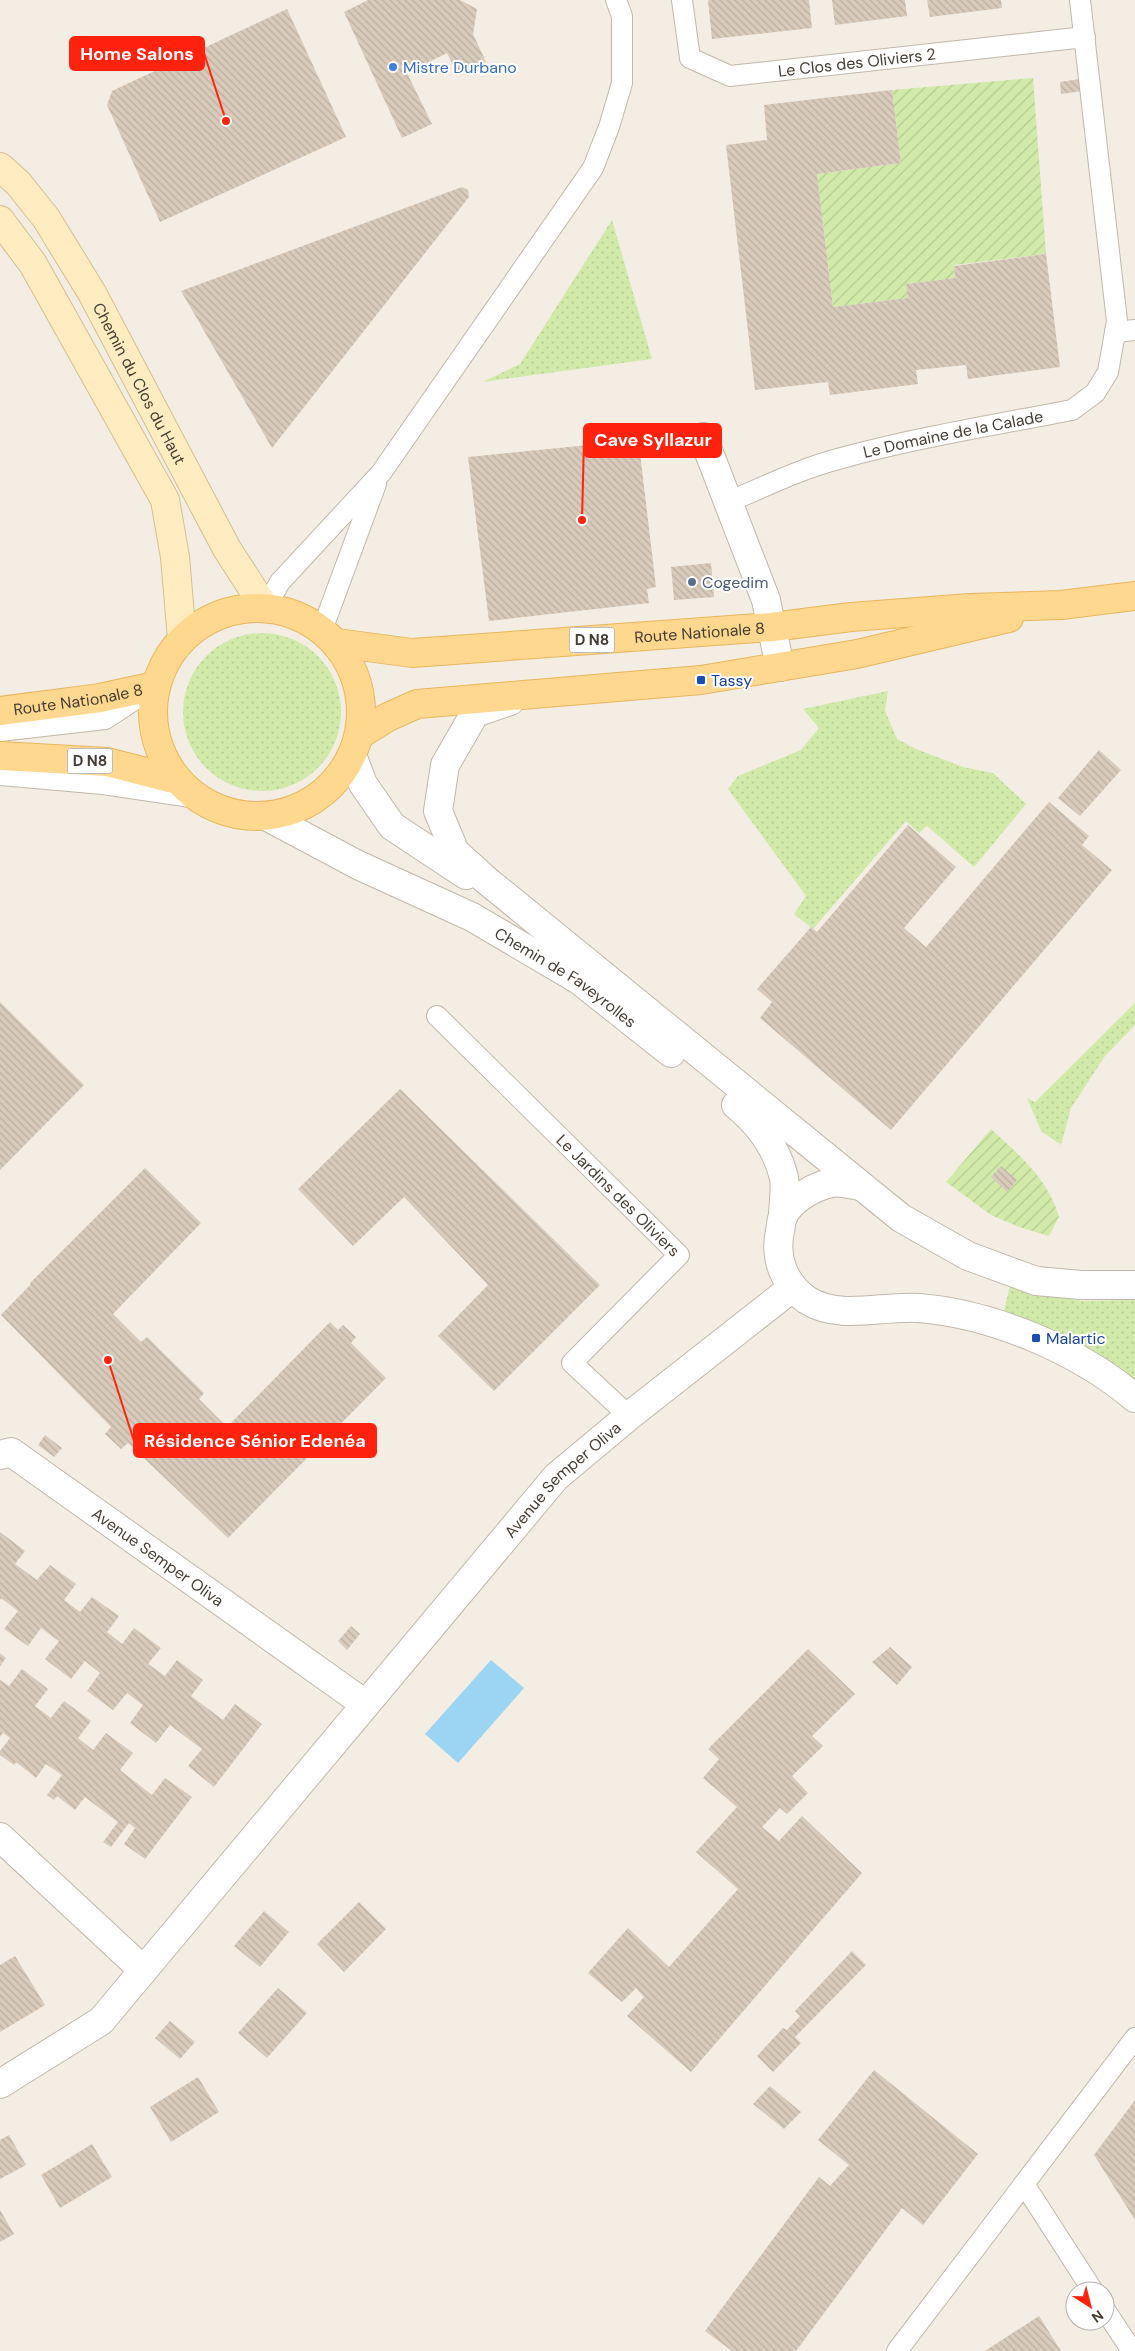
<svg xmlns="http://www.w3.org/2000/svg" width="1135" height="2351" viewBox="0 0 1135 2351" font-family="'DM Sans',sans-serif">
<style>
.grass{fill:url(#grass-dots)}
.garden{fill:url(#garden-furrows)}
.water{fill:#9cd5f4}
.building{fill:url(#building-back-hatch)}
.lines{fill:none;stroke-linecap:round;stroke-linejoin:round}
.service-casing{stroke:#c2b7a9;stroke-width:22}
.minor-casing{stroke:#c2b7a9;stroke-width:30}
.tertiary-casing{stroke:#c2b7a9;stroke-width:30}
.secondary-casing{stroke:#d5bf90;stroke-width:30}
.primary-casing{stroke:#e9b65b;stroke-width:30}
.service{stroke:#fff;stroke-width:20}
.minor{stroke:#fff;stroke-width:28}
.tertiary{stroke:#fff;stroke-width:28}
.secondary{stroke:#ffecc1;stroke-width:28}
.primary{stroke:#ffd890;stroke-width:28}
.shop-dot{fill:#3f7fe0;stroke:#fff;stroke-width:2}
.service-dot{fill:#5c6f8a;stroke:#fff;stroke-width:2}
.transit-dot{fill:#1a4fb4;stroke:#fff;stroke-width:2}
.labels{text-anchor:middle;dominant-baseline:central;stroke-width:4;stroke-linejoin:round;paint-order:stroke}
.shield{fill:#fff;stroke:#7d7770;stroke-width:1}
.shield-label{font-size:15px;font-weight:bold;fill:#453d33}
.street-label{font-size:16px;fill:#453d33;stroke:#fff}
.shop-label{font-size:16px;fill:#366cbe;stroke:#fff;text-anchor:start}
.service-label{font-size:16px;fill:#4e5e75;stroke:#fff;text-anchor:start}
.transit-label{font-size:16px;fill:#164399;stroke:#fff;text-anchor:start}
.leader{fill:none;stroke:#ff230e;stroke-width:2}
.callout-dot{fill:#ff230e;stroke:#fff;stroke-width:2}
.callout{fill:#ff230e;stroke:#ff230e;stroke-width:2}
.callout-label{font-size:18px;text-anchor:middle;font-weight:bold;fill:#fff}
</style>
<defs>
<pattern id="grass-dots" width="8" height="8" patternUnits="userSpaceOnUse" patternTransform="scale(1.25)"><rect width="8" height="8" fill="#d1eaaa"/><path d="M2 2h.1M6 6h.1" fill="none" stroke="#b5ca93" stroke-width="1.8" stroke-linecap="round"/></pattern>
<pattern id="garden-furrows" width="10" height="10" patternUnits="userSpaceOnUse" patternTransform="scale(1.25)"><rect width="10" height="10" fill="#d1eaaa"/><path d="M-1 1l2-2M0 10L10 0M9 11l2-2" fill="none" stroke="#b5ca93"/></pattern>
<pattern id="building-back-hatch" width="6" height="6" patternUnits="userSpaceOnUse" patternTransform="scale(1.25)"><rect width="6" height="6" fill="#d8cbbb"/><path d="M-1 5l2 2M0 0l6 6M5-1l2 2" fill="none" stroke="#bbafa1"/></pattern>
</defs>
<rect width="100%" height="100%" fill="#f3ede3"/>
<!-- grass -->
<g class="grass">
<path d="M612 220 652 359 483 382 520 364Z"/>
<circle cx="262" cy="712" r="79"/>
<path d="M888 691 885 711 897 739 916 749 963 767 993 773 1026 804 974 867 927 826 919 833 906 821 813 929 794 914 806 896 728 789 738 776 801 750 819 728 803 709Z"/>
<path d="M1135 1003V1025L1105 1056 1071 1108 1061 1145 1041 1131 1027 1098 1035 1102Z"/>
<path d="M1010 1286 1081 1301 1135 1300V1380L1109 1361 1051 1332 1003 1315Z"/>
</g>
<!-- garden -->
<g class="garden">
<path d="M1033 78 1046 254 954 265 955 278 906 284 908 298 833 307 817 174 901 163 892 90Z"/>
<path d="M991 1129C1019 1155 1048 1178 1059 1217L1049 1236 1019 1227 991 1215 946 1182Z"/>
</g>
<!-- water -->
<path class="water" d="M491 1660 524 1688 458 1763 425 1734Z"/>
<!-- building -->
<g class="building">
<path d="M368 0H460L477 9 473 34 486 62 458 75 447 53 407 73 432 124 402 138 344 12Z"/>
<path d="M708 0H809L812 28 712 39Z"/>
<path d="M832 0H905L907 16 835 25Z"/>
<path d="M927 0H1001L1002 8 930 17Z"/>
<path d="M287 9 346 137 160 222 107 105 112 91Z"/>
<path d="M1080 79 1082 91 1061 94 1060 82Z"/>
<path d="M892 90 901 163 817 174 833 307 908 298 906 284 955 278 954 266 1046 254 1060 367 968 379 966 365 916 370 918 384 830 395 828 382 755 390 726 145 767 140 764 105Z"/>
<path d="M462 187 468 190 469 197 272 448 181 291Z"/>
<path d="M629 441 631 454 640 453 656 587 647 589 649 603 489 621 468 457Z"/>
<path d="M711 563 714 597 674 600 671 567Z"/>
<path d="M1099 750 1121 770 1080 816 1058 798Z"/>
<path d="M1049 802 1089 836 1082 845 1112 870 891 1130 760 1018 772 1002 757 989 811 927 817 932 908 825 956 867 904 928 926 947Z"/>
<path d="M0 1002 84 1085 0 1170Z"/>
<path d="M400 1089 600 1285 494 1391 438 1336 488 1285 404 1197 353 1246 298 1189Z"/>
<path d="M1001 1166 1017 1180 1007 1192 991 1177Z"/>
<path d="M145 1168 201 1223 113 1314 141 1342 147 1337 204 1393 199 1399 227 1427 330 1322 338 1330 343 1325 356 1337 351 1343 386 1378 228 1538 128 1443 121 1449 105 1434 111 1427 1 1315 31 1284 30 1283Z"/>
<path d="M45 1435 62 1448 54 1457 38 1445Z"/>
<path d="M0 1532 25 1551 15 1564 37 1580 50 1565 76 1584 64 1600 80 1612 92 1597 119 1616 107 1632 122 1644 134 1628 161 1648 148 1664 165 1676 177 1660 203 1680 191 1696 223 1720 235 1704 262 1724 214 1787 188 1766 202 1749 170 1725 156 1743 130 1723 143 1705 127 1693 113 1710 87 1691 100 1673 85 1661 71 1679 45 1659 59 1641 41 1628 28 1646 4 1629 18 1611 1 1598 0 1600Z"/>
<path d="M351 1626 360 1634 347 1650 338 1641Z"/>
<path d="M890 1647 912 1667 897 1685 872 1662Z"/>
<path d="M808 1649 855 1694 812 1736 823 1746 792 1776 808 1793 787 1814 780 1808 762 1827 779 1841 802 1816 862 1873 691 2072 627 2016 644 1997 636 1988 622 2002 588 1973 628 1928 669 1967 738 1889 696 1852 737 1807 703 1778 719 1759 708 1749Z"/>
<path d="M0 1653 6 1658 0 1666Z"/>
<path d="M22 1669 48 1689 35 1706 51 1718 64 1701 91 1721 78 1738 93 1750 106 1733 133 1753 120 1770 152 1795 165 1778 192 1797 145 1859 124 1844 135 1828 129 1823 111 1847 103 1842 118 1822 85 1797 75 1810 57 1796 54 1800 47 1795 62 1775 46 1764 36 1778 16 1762 14 1765 0 1755V1751L10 1738 3 1733 0 1737V1680L9 1686Z"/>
<path d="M359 1902 386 1929 344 1972 317 1944Z"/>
<path d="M264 1911 289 1932 260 1967 234 1946Z"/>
<path d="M852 1951 866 1965 795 2037 801 2043 773 2072 757 2056 783 2028 787 2030 800 2016 795 2011Z"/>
<path d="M15 1956 45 2005 0 2032V1965Z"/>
<path d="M278 1988 307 2013 267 2058 238 2033Z"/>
<path d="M170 2021 195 2042 180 2059 155 2038Z"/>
<path d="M874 2070 978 2154 923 2225 902 2208 796 2351H732L705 2331 819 2177 830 2186 849 2165 818 2140Z"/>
<path d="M198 2077 219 2112 171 2142 150 2107Z"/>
<path d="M770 2086 801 2112 784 2129 753 2104Z"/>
<path d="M1135 2100V2220L1094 2155Z"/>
<path d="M9 2135 26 2165 0 2179V2140Z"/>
<path d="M92 2144 112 2177 60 2208 41 2175Z"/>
<path d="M0 2210 14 2234 0 2242Z"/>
<path d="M1039 2316 1061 2351H985Z"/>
</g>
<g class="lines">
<!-- service casing -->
<g class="service-casing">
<g id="service">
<path id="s1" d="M682 0 690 58 730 76 1085 37"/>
<path d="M1115 332 1135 330"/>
<path id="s2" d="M728 502C764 487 800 469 838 459 914 438 994 425 1072 410L1095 393 1108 372 1117 321 1080 0"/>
<path d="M265 608 280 582 381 473 593 168 609 127 622 83V16L616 0"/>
<path d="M322 630 376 484"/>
<path d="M0 731 105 719 145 693"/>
<path d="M0 775 103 784 198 798"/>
<path id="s3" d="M437 1016 679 1255 572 1363 629 1416"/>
<path d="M1024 2184 1093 2291"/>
<path d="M1105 2310 1132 2351"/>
<path d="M897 2351 1135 2038"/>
</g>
</g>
<!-- minor casing -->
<g class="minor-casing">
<g id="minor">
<path d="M703 437 766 600 780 667"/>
<path id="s4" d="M0 1455 11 1452 365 1704"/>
<path d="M0 1837 143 1970"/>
<path id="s5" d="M0 2084 101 2021 556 1477 629 1416 792 1288"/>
</g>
</g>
<!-- tertiary casing -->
<g class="tertiary-casing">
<g id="tertiary">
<path d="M510 701 475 713 445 765 438 811 455 852 486 880 901 1218 968 1256 1036 1281 1081 1285H1135"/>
<path d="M352 755 363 784 392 826 466 875"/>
<path id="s6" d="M266 816 358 865 472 917 579 980 671 1053"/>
<path d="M736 1105C759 1124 777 1148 784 1178 786 1189 783 1205 783 1217"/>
<path d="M861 1186C852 1185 840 1181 831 1183 813 1187 792 1199 783 1216 781 1220 781 1227 780 1231 774 1258 784 1284 807 1300 840 1321 883 1305 919 1308 993 1314 1078 1350 1135 1398"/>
</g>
</g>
<!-- secondary casing -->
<g class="secondary-casing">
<g id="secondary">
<path id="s7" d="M0 167 18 183 46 218 92 293 227 549 265 608"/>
<path d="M0 220 33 264 165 500 175 557 182 639"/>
</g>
</g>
<!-- primary casing -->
<g class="primary-casing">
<g id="primary">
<circle cx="257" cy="712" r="104"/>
<path id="s8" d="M337 643 412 653 772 627 851 617 970 608 1061 605 1135 596"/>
<path id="s9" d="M0 711 100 698 155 686"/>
<path d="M359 735 388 717 417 704 701 680 857 654 1009 618"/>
<path d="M0 756 107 762 177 780"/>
</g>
</g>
<!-- service -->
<use href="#service" class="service"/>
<!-- minor -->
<use href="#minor" class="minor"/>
<!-- tertiary -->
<use href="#tertiary" class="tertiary"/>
<!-- secondary -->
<use href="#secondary" class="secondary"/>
<!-- primary -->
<use href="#primary" class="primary"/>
</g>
<!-- markers -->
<circle class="shop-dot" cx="393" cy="67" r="5"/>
<circle class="service-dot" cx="692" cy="582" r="5"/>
<g class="transit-dot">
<rect x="696" y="675" width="10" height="10" rx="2.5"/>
<rect x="1031" y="1333" width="10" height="10" rx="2.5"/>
</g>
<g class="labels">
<!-- shield labels -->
<g class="shield">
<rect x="569.5" y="627.5" width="45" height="25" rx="4"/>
<rect x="67.5" y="748.5" width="45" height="25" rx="4"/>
</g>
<g class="shield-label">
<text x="592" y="640">D N8</text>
<text x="90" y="761">D N8</text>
</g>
<!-- street labels -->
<g class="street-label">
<text stroke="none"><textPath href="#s1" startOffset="230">Le Clos des Oliviers 2</textPath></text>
<text stroke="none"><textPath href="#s7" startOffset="259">Chemin du Clos du Haut</textPath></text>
<text stroke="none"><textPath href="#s2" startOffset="236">Le Domaine de la Calade</textPath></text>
<text stroke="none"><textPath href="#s8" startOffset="364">Route Nationale 8</textPath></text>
<text stroke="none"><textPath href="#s9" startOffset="79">Route Nationale 8</textPath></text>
<text stroke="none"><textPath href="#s6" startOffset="341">Chemin de Faveyrolles</textPath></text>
<text stroke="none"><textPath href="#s3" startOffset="255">Le Jardins des Oliviers</textPath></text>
<text stroke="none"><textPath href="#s5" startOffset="831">Avenue Semper Oliva</textPath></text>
<text stroke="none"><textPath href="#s4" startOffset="192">Avenue Semper Oliva</textPath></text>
</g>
<!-- shop labels -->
<g class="shop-label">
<text x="403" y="67">Mistre Durbano</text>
</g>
<!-- service labels -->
<g class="service-label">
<text x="702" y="582">Cogedim</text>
</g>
<!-- transit labels -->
<g class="transit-label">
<text x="711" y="680">Tassy</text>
<text x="1046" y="1338">Malartic</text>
</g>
</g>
<!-- callouts -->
<path class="leader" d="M226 121L204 53M582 520L584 440M108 1360L134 1441"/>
<g class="callout-dot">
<circle cx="226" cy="121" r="5"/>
<circle cx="582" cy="520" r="5"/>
<circle cx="108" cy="1360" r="5"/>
</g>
<g class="callout">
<rect x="70" y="37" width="134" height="33" rx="5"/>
<rect x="584" y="424" width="137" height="33" rx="5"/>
<rect x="134" y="1424" width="242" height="33" rx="5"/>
</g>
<g class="callout-label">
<text x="137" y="60">Home Salons</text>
<text x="653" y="446">Cave Syllazur</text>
<text x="255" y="1447">Résidence Sénior Edenéa</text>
</g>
<!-- north arrow -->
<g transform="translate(1090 2306) rotate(144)"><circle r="24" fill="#ffffff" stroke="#b5b1ad"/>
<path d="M0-4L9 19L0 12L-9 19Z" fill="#ff230e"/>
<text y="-8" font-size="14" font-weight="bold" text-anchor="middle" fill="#453d33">N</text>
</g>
</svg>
